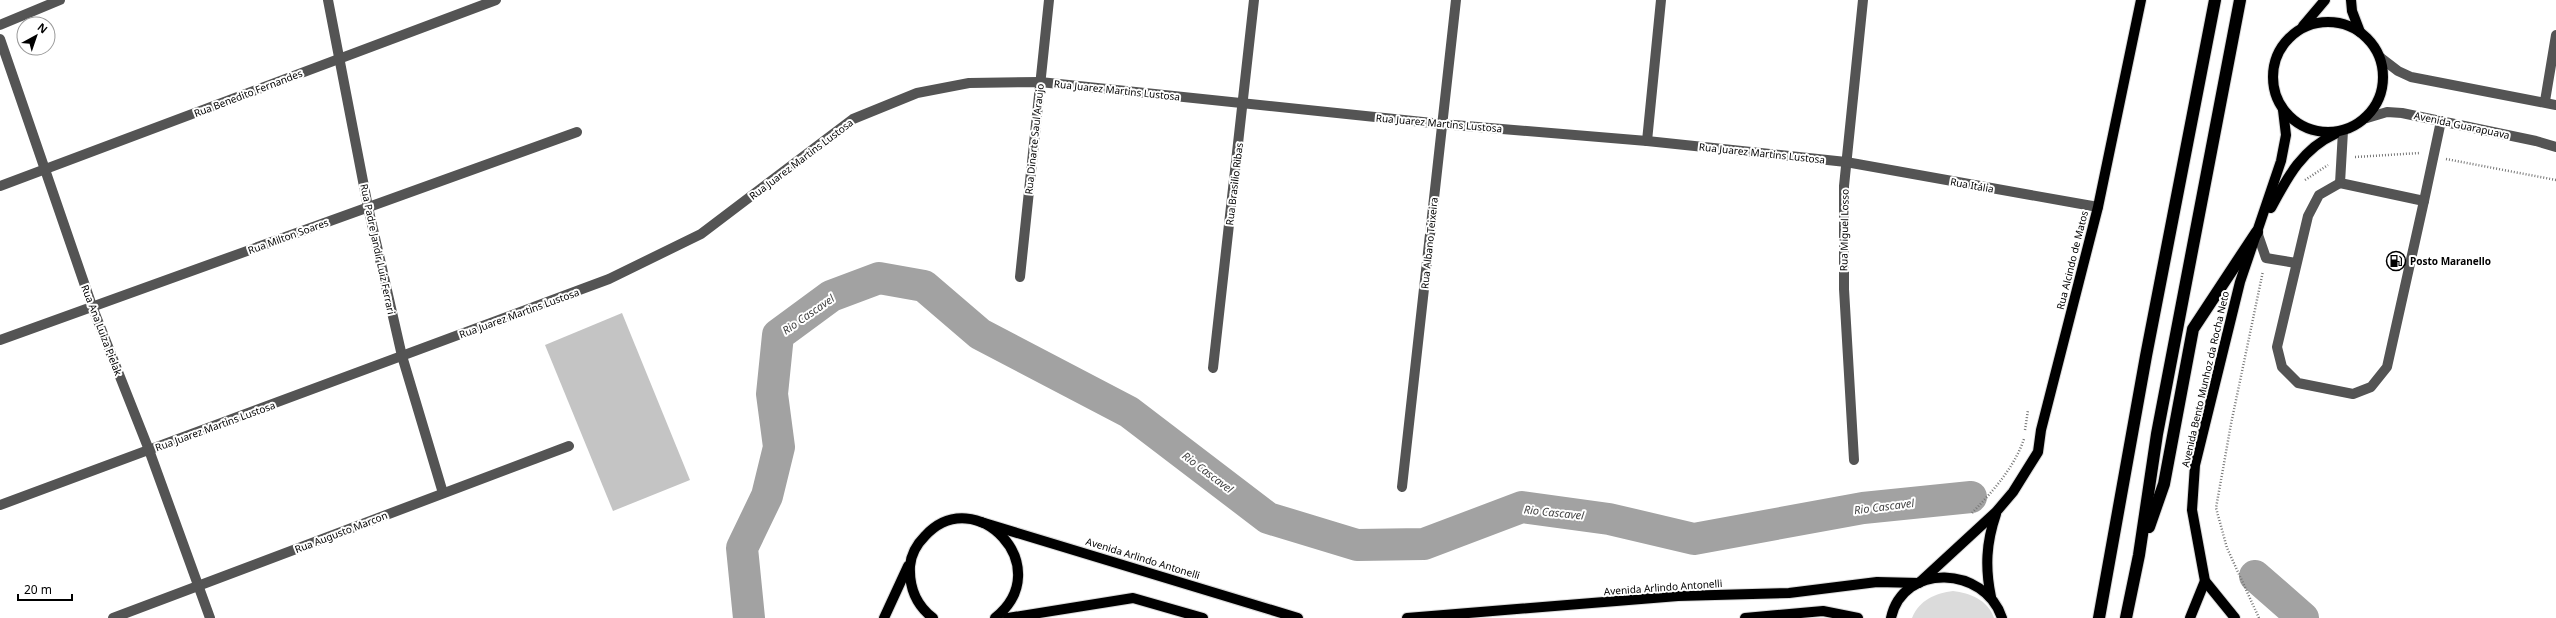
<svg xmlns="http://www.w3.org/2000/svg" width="2556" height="618" viewBox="0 0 2556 618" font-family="'Noto Sans',sans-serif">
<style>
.green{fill:#dbdbdb}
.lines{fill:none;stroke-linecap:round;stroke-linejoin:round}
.river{stroke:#a2a2a2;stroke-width:32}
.building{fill:#c4c4c4}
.major-casing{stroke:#dbdbdb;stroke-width:12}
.highway-casing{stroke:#dbdbdb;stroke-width:14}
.path{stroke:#767676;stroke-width:2.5;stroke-dasharray:1 2;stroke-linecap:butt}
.minor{stroke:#545454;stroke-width:10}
.major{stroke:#000;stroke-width:10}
.highway{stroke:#000;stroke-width:12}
.labels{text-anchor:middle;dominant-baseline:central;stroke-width:4;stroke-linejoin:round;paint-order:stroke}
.street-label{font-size:10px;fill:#000;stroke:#fff}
.poi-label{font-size:10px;font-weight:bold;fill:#000;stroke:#fff;text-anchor:start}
.water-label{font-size:11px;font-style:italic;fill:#434343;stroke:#fff}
</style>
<rect width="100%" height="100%" fill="#fff"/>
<!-- green -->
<path class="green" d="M1953 591C1970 593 1988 600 1994 618H1912C1919 600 1936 593 1953 591Z"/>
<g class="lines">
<!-- river -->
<g class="river">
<path d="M2255 576 2303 618"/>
<path d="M749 618 742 548 767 496 779 447 772 394 778 335 831 296 879 278 924 286 980 334 1129 412 1268 518 1357 545 1424 544 1522 507 1609 519 1694 539 1863 508 1971 497"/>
</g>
</g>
<!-- building -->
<path class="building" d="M622 313 690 480 613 511 545 345Z"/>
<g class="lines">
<!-- major casing -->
<g class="major-casing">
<g id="major">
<path d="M2351 0 2352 11 2360 32"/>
<circle cx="2328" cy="77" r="55"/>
<path d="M2303 26 2325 0"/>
<path d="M2271 208C2287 178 2302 149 2335 134"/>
<path d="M981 522 1298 618"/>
<path d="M1991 597C1985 568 1986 543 1996 514"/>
<path d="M884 618 908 566"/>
<path d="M933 618C916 605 909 587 910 566 911 554 917 544 925 536 975 481 1059 567 995 618"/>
<path d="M1008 618 1133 598 1203 618"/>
<path d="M1407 618 1678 596 1789 593 1877 582 1919 583 1996 512 2013 492 2038 452 2041 430 2098 207 2141 0"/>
<path d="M1745 618 1823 611 1858 618"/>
<path d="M1891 618C1903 562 1985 566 2002 618"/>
<path d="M2190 618 2205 581"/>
<path d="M2235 618 2205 581 2192 510 2195 465 2240 282 2281 161 2286 135 2283 110"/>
</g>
</g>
<!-- highway casing -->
<g class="highway-casing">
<g id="highway">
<path d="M2149 527 2164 484 2193 329 2257 232"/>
<path d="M2099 618 2146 356 2215 0"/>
<path d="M2126 618 2139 555 2157 434 2240 0"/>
</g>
</g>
<!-- path -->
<g class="path">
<path d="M2355 157 2420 153"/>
<path d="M2446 159 2556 180"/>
<path d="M2305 180 2328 165"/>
<path d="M2025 430 2028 410"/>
<path d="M1972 513C1993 491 2014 468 2024 439"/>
<path d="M2259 618 2227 548 2216 508 2231 424 2263 271"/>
</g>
<!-- minor -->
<g class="minor">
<path d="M328 0 368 207 402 356 443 493"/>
<path d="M0 25 60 0"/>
<path d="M0 39 92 306 149 450 210 618"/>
<path d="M2381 58 2398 71 2411 77 2556 105"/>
<path d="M2545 101 2556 35"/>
<path d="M2367 118 2387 112 2402 113 2536 141 2556 147"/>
<path d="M2343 131 2340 183 2424 201 2441 121"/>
<path d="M1647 141 1661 0"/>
<path d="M2340 183 2319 195 2308 216 2277 347 2282 367 2298 383 2353 394 2371 387 2387 367 2424 201"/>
<path d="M0 186 496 0"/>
<path d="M2257 232 2266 258 2296 263"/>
<path d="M1020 277 1049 0"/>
<path d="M0 340 577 132"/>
<path d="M1213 368 1254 0"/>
<path d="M1854 460 1844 289V186L1863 0"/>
<path d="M1402 487 1456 0"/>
<path d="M0 505 609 279 701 234 853 119 917 93 969 83 1040 82 1442 124 1647 141 1846 162 2098 207"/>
<path d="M113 618 569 446"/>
</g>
<!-- major -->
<use href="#major" class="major"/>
<!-- highway -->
<use href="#highway" class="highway"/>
</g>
<!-- icons -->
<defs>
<g id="fuel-ring" transform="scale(1)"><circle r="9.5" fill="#fff" stroke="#000" stroke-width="1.5"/><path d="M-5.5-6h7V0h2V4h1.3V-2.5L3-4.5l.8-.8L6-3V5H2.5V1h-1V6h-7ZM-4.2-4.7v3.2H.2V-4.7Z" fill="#000"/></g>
</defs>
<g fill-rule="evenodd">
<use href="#fuel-ring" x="2396" y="261"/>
</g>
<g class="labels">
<!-- street labels -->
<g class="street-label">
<text transform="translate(1117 90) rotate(6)">Rua Juarez Martins Lustosa</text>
<text transform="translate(248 93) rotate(-21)">Rua Benedito Fernandes</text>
<text transform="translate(1439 123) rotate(5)">Rua Juarez Martins Lustosa</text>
<text transform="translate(2462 125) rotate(12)">Avenida Guarapuava</text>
<text transform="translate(1034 139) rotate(-84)">Rua Dinarte Saul Araujo</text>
<text transform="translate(1762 153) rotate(6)">Rua Juarez Martins Lustosa</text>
<text transform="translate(801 159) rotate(-37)">Rua Juarez Martins Lustosa</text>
<text transform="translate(1234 184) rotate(-83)">Rua Brasilio Ribas</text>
<text transform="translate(1972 185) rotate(10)">Rua Itália</text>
<text transform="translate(1844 230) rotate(-89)">Rua Miguel Losso</text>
<text transform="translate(288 236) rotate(-20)">Rua Milton Soares</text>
<text transform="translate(1429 243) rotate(-84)">Rua Albano Teixeira</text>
<text transform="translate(378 249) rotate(78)">Rua Padre Jandir Luiz Ferrari</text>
<text transform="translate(2072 260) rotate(-76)">Rua Alcindo de Matos</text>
<text transform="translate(519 313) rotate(-20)">Rua Juarez Martins Lustosa</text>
<text transform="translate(102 330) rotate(69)">Rua Ana Luiza Pielak</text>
<text transform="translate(2205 379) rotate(-77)">Avenida Bento Munhoz da Rocha Neto</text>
<text transform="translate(215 426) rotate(-20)">Rua Juarez Martins Lustosa</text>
<text transform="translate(341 532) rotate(-21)">Rua Augusto Marcon</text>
<text transform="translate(1143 558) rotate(17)">Avenida Arlindo Antonelli</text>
<text transform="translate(1663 587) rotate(-4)">Avenida Arlindo Antonelli</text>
</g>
<!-- poi labels -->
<g class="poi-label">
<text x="2410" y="261">Posto Maranello</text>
</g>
<!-- water labels -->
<g class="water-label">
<text transform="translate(808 314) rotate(-35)">Rio Cascavel</text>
<text transform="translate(1208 472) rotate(37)">Rio Cascavel</text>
<text transform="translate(1884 506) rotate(-7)">Rio Cascavel</text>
<text transform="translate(1554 512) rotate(6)">Rio Cascavel</text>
</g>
</g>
<!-- north arrow -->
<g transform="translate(36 36) rotate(40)"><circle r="19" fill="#ffffff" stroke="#999999"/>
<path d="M0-3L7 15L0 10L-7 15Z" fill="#000000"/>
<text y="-6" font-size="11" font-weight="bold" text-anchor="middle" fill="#000000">N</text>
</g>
<!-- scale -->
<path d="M18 594v6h54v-6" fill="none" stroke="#000000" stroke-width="2"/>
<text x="24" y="594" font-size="12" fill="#000000" stroke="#ffffff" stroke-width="3" paint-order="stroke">20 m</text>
</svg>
